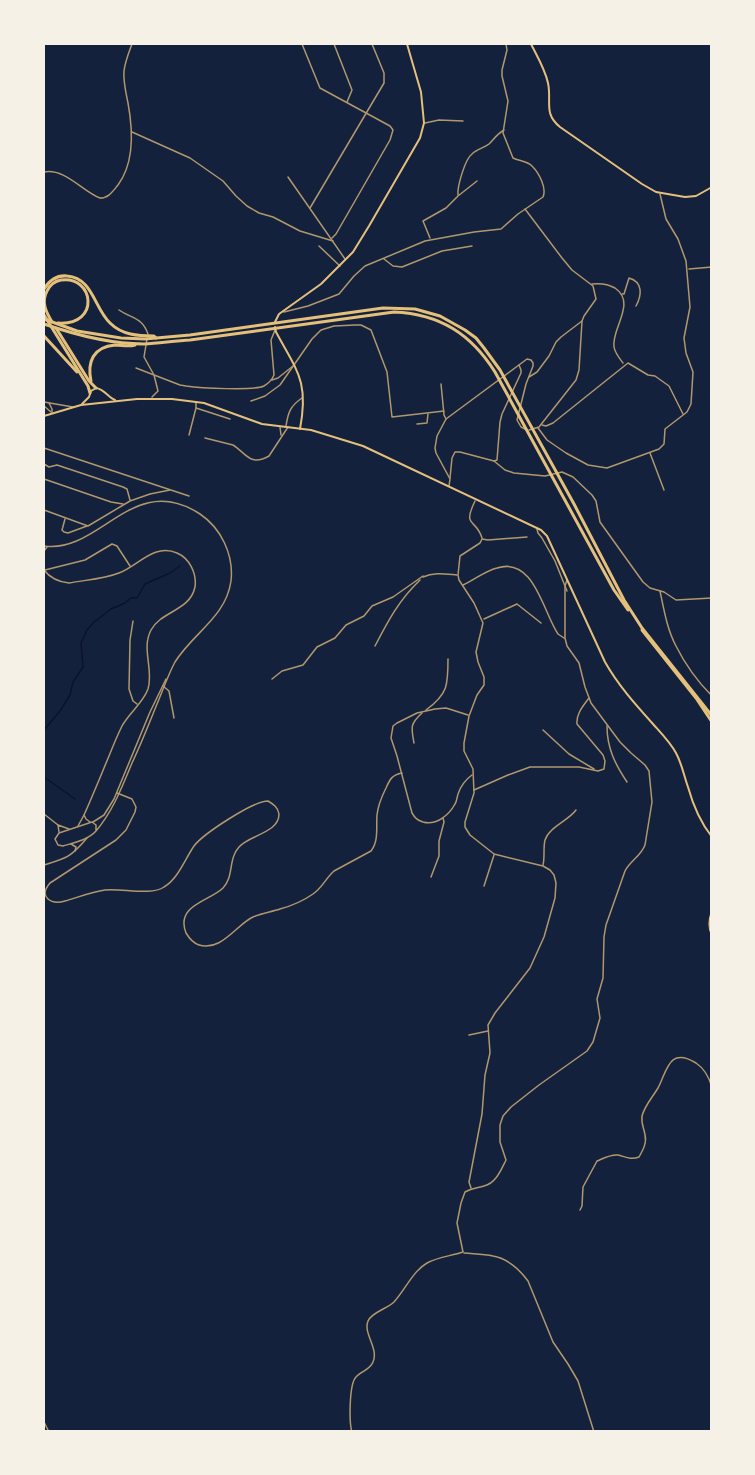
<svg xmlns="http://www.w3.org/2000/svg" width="755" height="1475" viewBox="0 0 755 1475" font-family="'Varela Round',sans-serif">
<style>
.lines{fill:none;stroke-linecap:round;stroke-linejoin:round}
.stream{stroke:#0b132b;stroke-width:1.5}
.minor{stroke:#b1986c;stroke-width:1.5}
.tertiary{stroke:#b1986c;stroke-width:1.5}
.secondary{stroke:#e5c07b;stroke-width:2}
.primary{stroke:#e5c07b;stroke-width:2}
.trunk{stroke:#e5c07b;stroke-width:3}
</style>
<rect width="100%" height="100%" fill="#14213d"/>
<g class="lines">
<!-- stream -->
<g class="stream">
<path d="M44 730 60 711 70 695 73 682 83 667 81 643 87 630 93 623 111 609 125 603 131 598H137L145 584 170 573 180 566"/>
<path d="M44 777 75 799"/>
</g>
<!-- minor -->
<g class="minor">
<path d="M302 44 320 88 390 126 393 130 390 140 336 234 332 238"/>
<path d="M334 44 352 90 347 102"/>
<path d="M425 123 439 120 463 121"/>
<path d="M132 132 190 158 223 181 236 196 247 206 259 213 273 217 300 231 333 241"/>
<path d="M288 177 345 259"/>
<path d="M458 195C457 187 465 159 472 154 477 149 484 148 489 144 494 139 497 134 504 130"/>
<path d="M310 208 384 83V73L372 44"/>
<path d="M525 209 562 258 572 270 593 286 596 299 584 316 582 321 579 370 576 380 539 427 529 430"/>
<path d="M430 238 423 221 446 208 458 196 477 181"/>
<path d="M319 246 340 266"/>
<path d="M384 259 393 266 402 267 442 251 472 246"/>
<path d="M689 269 712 267"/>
<path d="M592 284C600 283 608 284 615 288 637 303 611 329 614 347 615 353 620 359 623 363"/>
<path d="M622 294H624L629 278C643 282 642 295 636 306"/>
<path d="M119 310C132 319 142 317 148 334"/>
<path d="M284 312 308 306 339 294 354 276 365 266 425 241 474 232 501 229 518 214 543 197C547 188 539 173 532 166 527 161 519 161 513 158L503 133 508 101 502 76V70L507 50 506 44"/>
<path d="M147 339 144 357 154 375 158 391 152 397"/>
<path d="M136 368 180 385 186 386C200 388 253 391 264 386 269 383 272 380 274 375L271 340 275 330"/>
<path d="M529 377 537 372 549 356 556 342 561 337 582 321"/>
<path d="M272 380 278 378 293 366"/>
<path d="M441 384 444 415 446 419"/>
<path d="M251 401 265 396 280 385 312 339 321 330 334 326 355 325H361L371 330 387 372 392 417 444 411"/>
<path d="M196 408 230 419"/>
<path d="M417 424 427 423 428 414"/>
<path d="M542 425 546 426 553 423 628 363 648 375 655 376 669 386 683 414"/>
<path d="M286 426C288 413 290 406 302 398"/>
<path d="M280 427 281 435"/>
<path d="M538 428 547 440 566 453 588 465 607 468 659 449 664 444 665 429 687 412 691 404 693 372 686 353 684 338 690 307 686 261 678 239 666 219 660 194"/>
<path d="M189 435 196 408V402"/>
<path d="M205 438 233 445C246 453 250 467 269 456L288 427"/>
<path d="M44 448 189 496"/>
<path d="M650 453 664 490"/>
<path d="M494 461 505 470 514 473 545 476 562 472 573 477 592 495 596 501 600 522 643 582 650 588 664 592 676 600 712 598"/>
<path d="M44 464 49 467 57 465 123 487 127 489 130 500"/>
<path d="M450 478 452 458 455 452H460L494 461 497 460 500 422 502 414 521 373V370L519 365"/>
<path d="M44 479 111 502 123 504"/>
<path d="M449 486 450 479 436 453 435 448 437 436 446 419 527 359 531 360 533 363V366L526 384 517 420 521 427 525 429"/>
<path d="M475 501C462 528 476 518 482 538"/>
<path d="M44 510 88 526 130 501 150 494 170 490"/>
<path d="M65 519 62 530 64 532 68 533 87 526"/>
<path d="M537 529 538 533 542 538 555 561 567 591"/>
<path d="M44 551 47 547"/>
<path d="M44 570C50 578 59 582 69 583 85 580 104 579 119 573 138 566 154 543 177 553 189 558 197 573 195 587 190 611 161 611 151 630 141 649 154 670 148 689 143 703 129 713 122 726 117 736 113 746 109 756 101 775 93 795 84 815L78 826"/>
<path d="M45 570 85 560 112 544 117 546 130 566"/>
<path d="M423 577C434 572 445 574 457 575"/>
<path d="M463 585C474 580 485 571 497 568 534 556 543 612 558 634L564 638"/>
<path d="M660 591C664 610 667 629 676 646 685 664 698 682 712 696"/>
<path d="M484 619 517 604 541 623"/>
<path d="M133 621 130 640 129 689 133 701 137 704"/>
<path d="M375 646C388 621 399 600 420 580"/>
<path d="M272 679 282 671 303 665 317 647 335 638 346 625 364 616 372 606 393 597 423 576"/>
<path d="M163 686 169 691 174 718"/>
<path d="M426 710C448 694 448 685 448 659"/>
<path d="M468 715 446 708 435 709 417 713 397 723 393 726 391 738 397 756 412 813C415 818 417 820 423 822 436 826 449 815 455 804 457 801 457 797 458 794 460 787 466 779 472 775"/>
<path d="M607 726C607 748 615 764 627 782"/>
<path d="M543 730 569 754 594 769"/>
<path d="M414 743C411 727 410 724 422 713"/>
<path d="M474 790 508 775 530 767H579L598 771 604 769 605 761 603 755 577 724C576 714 583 706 589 698"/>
<path d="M117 793 132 799 136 807 135 812 126 830 116 840 50 883C38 897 51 905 65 901 79 897 91 892 105 890 122 888 151 896 164 887 178 879 185 859 194 846 203 834 253 801 268 801 273 804 278 807 279 814 279 833 249 835 239 847 228 859 234 877 223 888 210 901 175 905 186 933 189 938 193 943 199 945 221 952 236 925 253 917 262 913 271 912 280 909 291 906 303 901 313 894 322 888 326 878 334 871L371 851C379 841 376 827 377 815 378 805 382 796 386 788 390 779 392 775 402 773"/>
<path d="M84 815 86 819 90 822"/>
<path d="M59 832 58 825 69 829"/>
<path d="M71 844 76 847 75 851"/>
<path d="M44 865C67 858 71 857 87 838"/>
<path d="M543 865C545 857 543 848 545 840 549 827 568 821 576 810"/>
<path d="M431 877 439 856V841L444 822 443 818"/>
<path d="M484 886 494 855"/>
<path d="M469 1035 488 1031"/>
<path d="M471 1188 469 1182 482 1114 485 1075 490 1053 488 1025 495 1013 530 968 544 937 555 898 556 883 554 875 550 870 543 866 494 854 470 835 465 827V822L474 793 473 769 464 751V743L469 716 477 695 484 685V677L478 662 476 652 483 623 474 603 459 580 458 575 460 556 480 543 482 539 488 540 527 537"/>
<path d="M580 1210 582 1206 583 1187 597 1161C604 1158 611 1154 618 1155 626 1157 631 1160 639 1157 643 1150 647 1143 645 1135 644 1128 641 1124 642 1116 645 1105 652 1098 658 1088 667 1071 669 1046 696 1063 705 1069 709 1077 712 1087"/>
<path d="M464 1253C474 1254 483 1254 493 1256 507 1258 520 1270 528 1281L553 1342 568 1364 578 1381 594 1432"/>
</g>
<!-- tertiary -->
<g class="tertiary">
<path d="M44 172C65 168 82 191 100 198 109 198 113 191 118 185 135 162 133 130 128 103 126 93 123 81 124 71 125 62 129 52 132 44"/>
<path d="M44 402 73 407"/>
<path d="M49 403 52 409V412"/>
<path d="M44 406 51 412"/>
<path d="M44 546C100 554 133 470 200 514 221 528 234 555 231 581 226 617 193 633 175 662 168 675 163 690 157 704 149 724 141 744 132 763 122 787 113 811 96 831 88 840 73 843 63 846L58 845 55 839 59 833 92 822 96 825V831"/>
<path d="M44 814 58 825"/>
<path d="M93 822 104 815 114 799 150 712 166 679"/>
<path d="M44 1422 49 1432"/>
<path d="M352 1432C349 1423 349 1384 356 1377 361 1371 370 1370 373 1362 379 1348 363 1334 368 1321 372 1312 387 1309 394 1302 405 1290 413 1271 427 1263 438 1257 451 1256 463 1252L457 1223 461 1203 465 1192C472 1188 477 1188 484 1186 496 1183 501 1170 506 1160L500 1142V1125L503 1116 511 1107 539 1085 587 1051 593 1042 600 1018 597 999 603 978 604 937 606 925 625 871C630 861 641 856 645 845L652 802 649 771 645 765 631 753 620 742 591 703 585 687 579 663 567 646 565 638V586L567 580"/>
</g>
<!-- secondary -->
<g class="secondary">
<path d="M531 44C537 56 545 69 548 83 552 102 543 113 560 127L642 184 656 192 685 197 696 196 712 187"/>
<path d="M275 322 279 314 321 284 353 252 369 226 420 138 424 123 421 92 407 44"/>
<path d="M275 327 276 332C297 371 309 381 300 429"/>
</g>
<!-- primary -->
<g class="primary">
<path d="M82 404 89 397 91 391 96 388C104 389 108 397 115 400"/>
<path d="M44 416 81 405 137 399H172L204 403 262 424 311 430 363 446 541 530 547 536 605 662C618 685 635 704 653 724 661 733 670 742 676 753 682 764 684 776 688 787 693 805 700 822 712 837"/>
<path d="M712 911C709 919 708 927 712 935"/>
</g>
<!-- trunk -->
<g class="trunk">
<path d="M44 289C49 281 57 275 67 276 93 278 94 308 110 323 122 335 138 336 154 336L156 338"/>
<path d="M44 315 88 386 90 393"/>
<path d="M44 319 77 331 121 338 145 339 190 335 383 308 415 309 440 316 465 330 476 338 484 348 500 370 574 504 624 600 642 628 712 716"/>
<path d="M52 322C46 312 41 302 47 291 50 285 55 281 61 280 94 275 101 326 58 323"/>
<path d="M44 324C76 335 109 344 144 344 159 343 175 341 190 340L394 312C440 314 471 334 495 372L614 590 628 610"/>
<path d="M56 328 89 381 96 388"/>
<path d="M44 336 77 372"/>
<path d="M91 381C87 362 93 347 115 345 122 345 128 347 135 345"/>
<path d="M642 630 696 698 712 722"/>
</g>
</g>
<!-- border -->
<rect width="755" height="1475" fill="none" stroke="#f6f1e7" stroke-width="90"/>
</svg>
